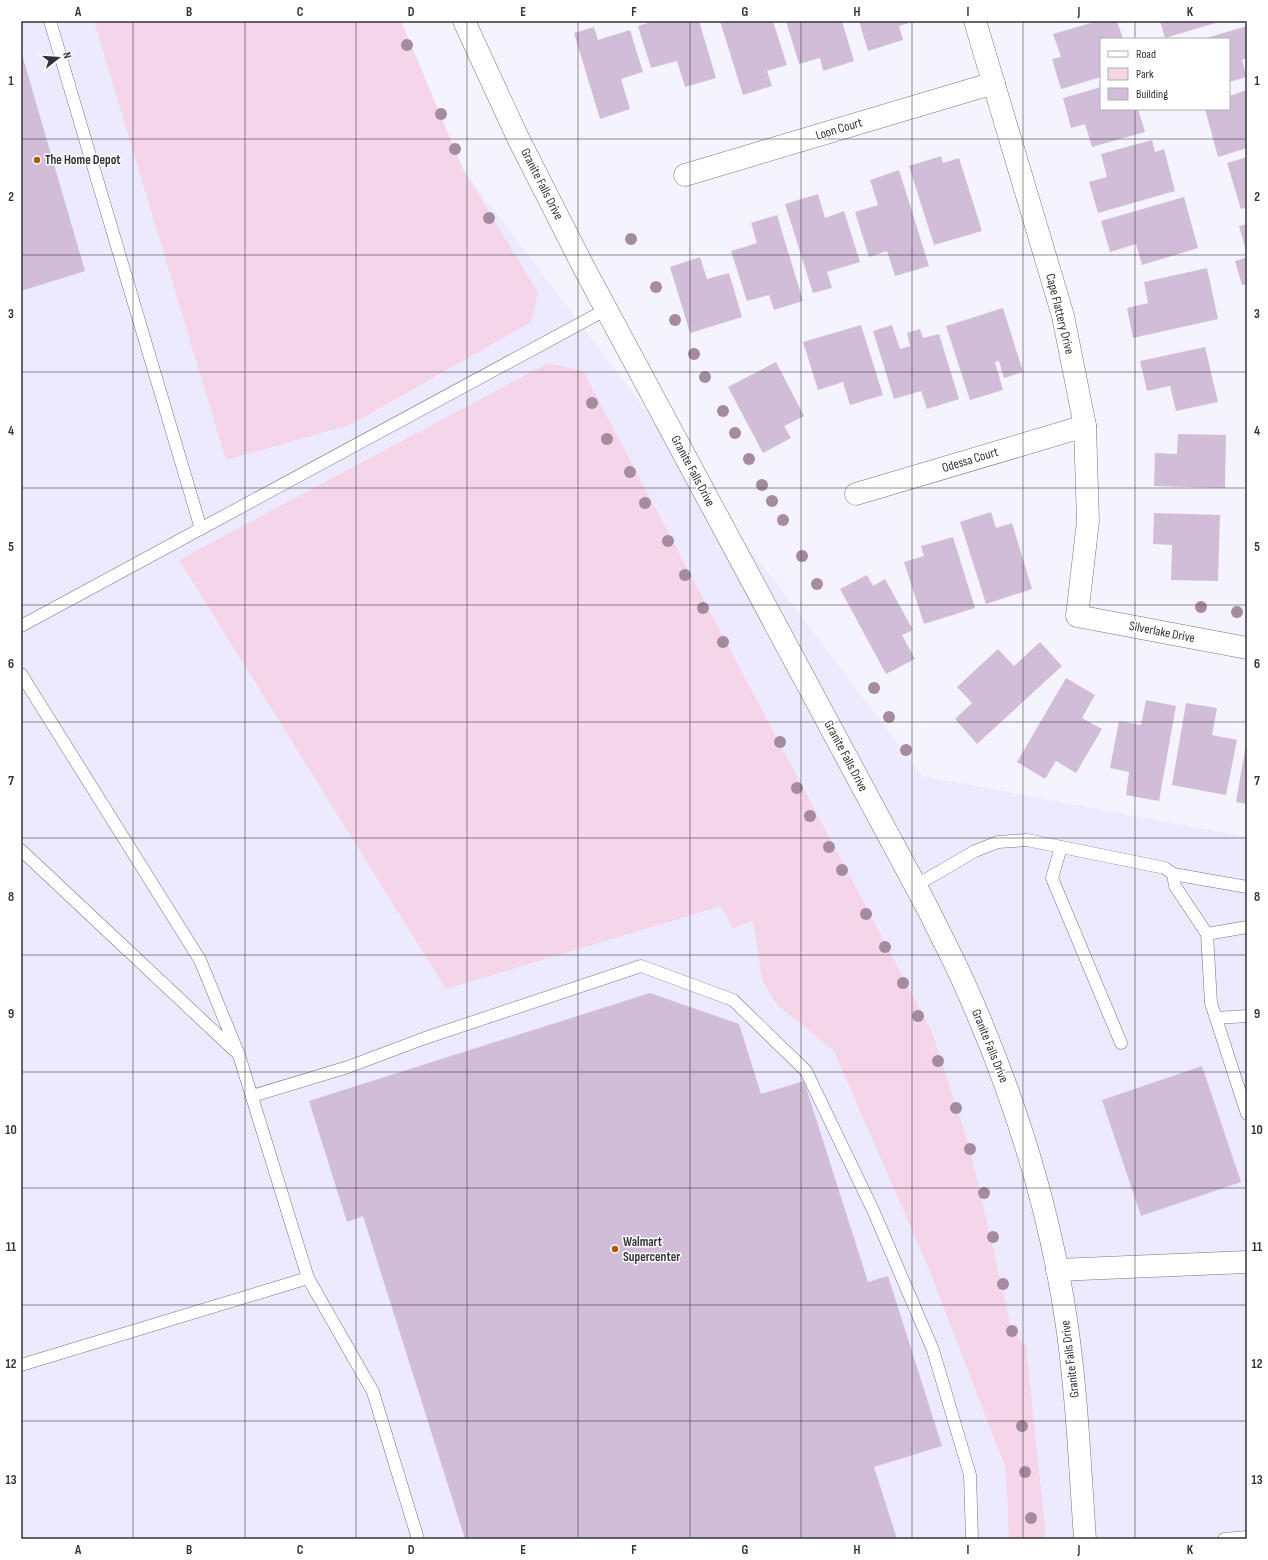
<svg xmlns="http://www.w3.org/2000/svg" width="1268" height="1560" viewBox="0 0 1268 1560" font-family="'Sofia Sans Condensed',sans-serif">
<style>
.built{fill:#ede9fe}
.green{fill:#f4d6e8}
.building{fill:#d2bdd9}
.lines{fill:none;stroke-linecap:round;stroke-linejoin:round}
.lane-casing{stroke:#767480;stroke-width:13}
.street-casing{stroke:#767480;stroke-width:23}
.secondary-casing{stroke:#767480;stroke-width:23}
.lane{stroke:#fff;stroke-width:12}
.street{stroke:#fff;stroke-width:22}
.secondary{stroke:#fff;stroke-width:22}
.tree{fill:#a48ba0}
.grid{fill:none;stroke:#333238;stroke-width:1;stroke-opacity:0.55}
.poi-dot{fill:#b25500;stroke:#fff;stroke-width:1.5}
.labels{text-anchor:middle;dominant-baseline:central;stroke-width:3;stroke-linejoin:round;paint-order:stroke}
.street-label{font-size:13px;fill:#333238;stroke:#fff}
.poi-label{font-size:13px;font-weight:bold;fill:#333238;stroke:#fff;text-anchor:start}
.neatline{fill:none;stroke:#333238;stroke-width:1.5}
.grid-label{font-size:13px;text-anchor:middle;font-weight:bold;fill:#333238}
</style>
<rect width="100%" height="100%" fill="#f5f3fe"/>
<!-- built -->
<path class="built" d="M21 21H401L463 169 922 776 1247 837V1539H21Z"/>
<!-- green -->
<g class="green">
<path d="M94 21H401L463 169 538 293 531 322 350 425 226 460Z"/>
<path d="M548 363 583 371 932 1032 970 1149 1012 1331 1026 1345 1046 1539H1009L1006 1469 928 1267 834 1051 776 1004 762 979 753 921 733 928 721 906 446 989 179 560Z"/>
</g>
<!-- building -->
<g class="building">
<path d="M654 21H699L716 78 685 87 677 61 651 68 638 26Z"/>
<path d="M720 21H773L787 65 767 71 772 86 743 95Z"/>
<path d="M786 21H842L854 61 823 71 820 58 799 64Z"/>
<path d="M859 21H909V23L899 26 903 40 868 51Z"/>
<path d="M1098 21H1117L1123 39H1101V77L1061 89 1052 59 1061 57 1053 34Z"/>
<path d="M1160 21H1222L1165 38Z"/>
<path d="M1247 26V58L1242 60 1247 77 1229 82V39H1203Z"/>
<path d="M594 27 598 40 630 30 643 72 621 79 630 109 600 119 574 33Z"/>
<path d="M21 51 85 271 21 291Z"/>
<path d="M1101 87V109H1138L1145 132 1092 147 1085 124 1071 128 1063 98Z"/>
<path d="M1247 90V148L1218 157 1205 109H1229V96Z"/>
<path d="M1152 140 1155 152 1164 149 1175 191 1098 213 1089 182 1107 177 1101 154Z"/>
<path d="M941 156 943 163 959 158 982 231 934 245 909 166Z"/>
<path d="M1247 157V207L1241 209 1227 163Z"/>
<path d="M899 170 929 266 895 276 887 251 869 257 855 212 878 205 870 180Z"/>
<path d="M818 194 825 218 844 211 860 262 827 272 832 288 813 293 785 204Z"/>
<path d="M1184 197 1198 248 1142 265 1136 244 1110 252 1101 221Z"/>
<path d="M777 215 803 301 774 310 769 295 747 301 731 251 757 243 751 223Z"/>
<path d="M1247 224V254L1239 226Z"/>
<path d="M700 257 707 279 729 273 742 317 690 333 670 267Z"/>
<path d="M1247 257V284L1242 285 1235 261Z"/>
<path d="M1207 268 1218 319 1133 338 1127 308 1148 303 1144 282Z"/>
<path d="M1003 308 1023 372 1004 378 999 361 995 362 1003 390 970 400 946 326Z"/>
<path d="M861 325 883 395 850 405 843 382 818 390 803 342Z"/>
<path d="M892 325 900 349 910 346 907 333 920 329 923 338 939 334 959 399 927 409 921 391 894 399 873 331Z"/>
<path d="M1205 347 1218 402 1176 411 1170 386 1147 391 1140 361Z"/>
<path d="M776 362 804 416 784 426 791 438 763 453 728 387Z"/>
<path d="M1178 434 1226 435 1225 488 1154 486 1155 453 1177 454Z"/>
<path d="M991 512 996 528 1012 523 1032 589 986 604 960 522Z"/>
<path d="M1154 513 1220 515 1218 581 1171 580 1172 545 1153 544Z"/>
<path d="M953 537 975 608 924 624 904 562 924 556 921 546Z"/>
<path d="M867 575 873 586 885 579 913 630 902 635 915 659 886 674 840 589Z"/>
<path d="M1040 642 1062 666 977 744 955 719 972 703 957 687 998 649 1014 666Z"/>
<path d="M1066 678 1095 695 1082 718 1102 729 1076 773 1056 761 1045 779 1017 762Z"/>
<path d="M1146 700 1176 706 1159 801 1126 795 1129 772 1110 768 1119 721 1141 725Z"/>
<path d="M1186 703 1217 708 1212 735 1237 740 1226 795 1172 785Z"/>
<path d="M1246 744H1247V804L1236 802Z"/>
<path d="M650 993 739 1024 761 1094 804 1081 868 1282 888 1276 942 1446 874 1467 897 1539H465L363 1216 347 1222 309 1101Z"/>
<path d="M1202 1066 1241 1182 1141 1216 1102 1100Z"/>
</g>
<g class="lines">
<!-- lane casing -->
<g class="lane-casing">
<g id="lane">
<path d="M50 21 201 529"/>
<path d="M21 626 607 309"/>
<path d="M21 674 200 960 239 1055 308 1278 373 1392 418 1539"/>
<path d="M1061 847 1052 878 1121 1043"/>
<path d="M21 850 235 1051"/>
<path d="M1173 874 1247 887"/>
<path d="M915 886 975 851 998 842 1027 840 1165 868 1173 874 1175 886 1207 934 1211 1003 1247 1114"/>
<path d="M1207 934 1247 927"/>
<path d="M1216 1018 1247 1016"/>
<path d="M252 1096 348 1067 425 1038 641 966 733 1000 806 1071 873 1210 933 1350 970 1475 972 1539"/>
<path d="M21 1365 308 1278"/>
<path d="M1224 1539 1247 1537"/>
</g>
</g>
<!-- street casing -->
<g class="street-casing">
<g id="street">
<path d="M975 21 1063 316 1085 426 1088 521 1077 616 1247 648"/>
<path d="M685 175 994 83"/>
<path d="M856 494 1085 426"/>
<path d="M1057 1270 1247 1262"/>
</g>
</g>
<!-- secondary casing -->
<g class="secondary-casing">
<path id="secondary" d="M464 21 518 138 583 266 928 909C940 934 953 958 964 983 1013 1092 1050 1207 1067 1326 1077 1396 1080 1468 1085 1539"/>
</g>
<!-- lane -->
<use href="#lane" class="lane"/>
<!-- street -->
<use href="#street" class="street"/>
<!-- secondary -->
<use href="#secondary" class="secondary"/>
</g>
<!-- trees -->
<g class="tree">
<circle cx="407" cy="45" r="6"/>
<circle cx="441" cy="114" r="6"/>
<circle cx="455" cy="149" r="6"/>
<circle cx="489" cy="218" r="6"/>
<circle cx="631" cy="239" r="6"/>
<circle cx="656" cy="287" r="6"/>
<circle cx="675" cy="320" r="6"/>
<circle cx="694" cy="354" r="6"/>
<circle cx="705" cy="377" r="6"/>
<circle cx="592" cy="403" r="6"/>
<circle cx="723" cy="411" r="6"/>
<circle cx="735" cy="433" r="6"/>
<circle cx="607" cy="439" r="6"/>
<circle cx="749" cy="459" r="6"/>
<circle cx="630" cy="472" r="6"/>
<circle cx="762" cy="485" r="6"/>
<circle cx="772" cy="501" r="6"/>
<circle cx="645" cy="503" r="6"/>
<circle cx="783" cy="520" r="6"/>
<circle cx="668" cy="541" r="6"/>
<circle cx="802" cy="556" r="6"/>
<circle cx="685" cy="575" r="6"/>
<circle cx="817" cy="584" r="6"/>
<circle cx="1201" cy="607" r="6"/>
<circle cx="703" cy="608" r="6"/>
<circle cx="1237" cy="612" r="6"/>
<circle cx="723" cy="642" r="6"/>
<circle cx="874" cy="688" r="6"/>
<circle cx="889" cy="717" r="6"/>
<circle cx="780" cy="742" r="6"/>
<circle cx="906" cy="750" r="6"/>
<circle cx="797" cy="788" r="6"/>
<circle cx="810" cy="816" r="6"/>
<circle cx="829" cy="847" r="6"/>
<circle cx="842" cy="870" r="6"/>
<circle cx="866" cy="914" r="6"/>
<circle cx="885" cy="947" r="6"/>
<circle cx="903" cy="983" r="6"/>
<circle cx="918" cy="1016" r="6"/>
<circle cx="938" cy="1061" r="6"/>
<circle cx="956" cy="1108" r="6"/>
<circle cx="970" cy="1149" r="6"/>
<circle cx="984" cy="1193" r="6"/>
<circle cx="993" cy="1237" r="6"/>
<circle cx="1003" cy="1284" r="6"/>
<circle cx="1012" cy="1331" r="6"/>
<circle cx="1022" cy="1426" r="6"/>
<circle cx="1025" cy="1472" r="6"/>
<circle cx="1031" cy="1518" r="6"/>
</g>
<!-- grid -->
<path class="grid" d="M133 21V1539M245 21V1539M356 21V1539M467 21V1539M578 21V1539M690 21V1539M801 21V1539M912 21V1539M1023 21V1539M1135 21V39M1135 109V1539M21 139H1247M21 255H1247M21 372H1247M21 488H1247M21 605H1247M21 722H1247M21 838H1247M21 955H1247M21 1072H1247M21 1188H1247M21 1305H1247M21 1421H1247"/>
<!-- markers -->
<g class="poi-dot">
<circle cx="37" cy="160" r="4"/>
<circle cx="615" cy="1249" r="4"/>
</g>
<g class="labels">
<!-- street labels -->
<g class="street-label">
<text transform="translate(839 129) rotate(-17)">Loon Court</text>
<text transform="translate(542 184) rotate(63)">Granite Falls Drive</text>
<text transform="translate(1060 314) rotate(76)">Cape Flattery Drive</text>
<text transform="translate(970 460) rotate(-17)">Odessa Court</text>
<text transform="translate(693 471) rotate(62)">Granite Falls Drive</text>
<text transform="translate(1162 632) rotate(11)">Silverlake Drive</text>
<text transform="translate(846 756) rotate(62)">Granite Falls Drive</text>
<text transform="translate(990 1046) rotate(68)">Granite Falls Drive</text>
<text transform="translate(1070 1359) rotate(-97)">Granite Falls Drive</text>
</g>
<!-- poi labels -->
<g class="poi-label">
<text x="45" y="160">The Home Depot</text>
<text x="623" y="1242">Walmart<tspan x="623" dy="15">Supercenter</tspan></text>
</g>
</g>
<!-- border -->
<rect width="1268" height="1560" fill="none" stroke="#ffffff" stroke-width="44"/>
<!-- legend -->
<rect x="1100" y="38" width="130" height="72" fill="#ffffff" stroke="#adadaf"/>
<rect x="1108" y="51" width="20" height="6" fill="#ffffff" stroke="#adadaf"/>
<text x="1136" y="58" font-size="12" fill="#333238">Road</text>
<rect x="1108" y="68" width="20" height="12" fill="#f4d6e8" stroke="#adadaf"/>
<text x="1136" y="78" font-size="12" fill="#333238">Park</text>
<rect x="1108" y="88" width="20" height="12" fill="#d2bdd9" stroke="#adadaf"/>
<text x="1136" y="98" font-size="12" fill="#333238">Building</text>
<!-- north arrow -->
<g transform="translate(58 58) rotate(73)" stroke="#ffffff" stroke-width="3" paint-order="stroke">
<path d="M0-3L7 15L0 10L-7 15Z" fill="#333238"/>
<text y="-6" font-size="11" font-weight="bold" text-anchor="middle" fill="#333238">N</text>
</g>
<rect x="22" y="22" width="1224" height="1516" class="neatline"/>
<g class="grid-label">
<text x="78" y="16">A</text>
<text x="189" y="16">B</text>
<text x="300" y="16">C</text>
<text x="411" y="16">D</text>
<text x="523" y="16">E</text>
<text x="634" y="16">F</text>
<text x="745" y="16">G</text>
<text x="857" y="16">H</text>
<text x="968" y="16">I</text>
<text x="1079" y="16">J</text>
<text x="1190" y="16">K</text>
<text x="11" y="85">1</text>
<text x="1257" y="85">1</text>
<text x="11" y="201">2</text>
<text x="1257" y="201">2</text>
<text x="11" y="318">3</text>
<text x="1257" y="318">3</text>
<text x="11" y="435">4</text>
<text x="1257" y="435">4</text>
<text x="11" y="551">5</text>
<text x="1257" y="551">5</text>
<text x="11" y="668">6</text>
<text x="1257" y="668">6</text>
<text x="11" y="785">7</text>
<text x="1257" y="785">7</text>
<text x="11" y="901">8</text>
<text x="1257" y="901">8</text>
<text x="11" y="1018">9</text>
<text x="1257" y="1018">9</text>
<text x="11" y="1134">10</text>
<text x="1257" y="1134">10</text>
<text x="11" y="1251">11</text>
<text x="1257" y="1251">11</text>
<text x="11" y="1368">12</text>
<text x="1257" y="1368">12</text>
<text x="11" y="1484">13</text>
<text x="1257" y="1484">13</text>
<text x="78" y="1554">A</text>
<text x="189" y="1554">B</text>
<text x="300" y="1554">C</text>
<text x="411" y="1554">D</text>
<text x="523" y="1554">E</text>
<text x="634" y="1554">F</text>
<text x="745" y="1554">G</text>
<text x="857" y="1554">H</text>
<text x="968" y="1554">I</text>
<text x="1079" y="1554">J</text>
<text x="1190" y="1554">K</text>
</g>
</svg>
